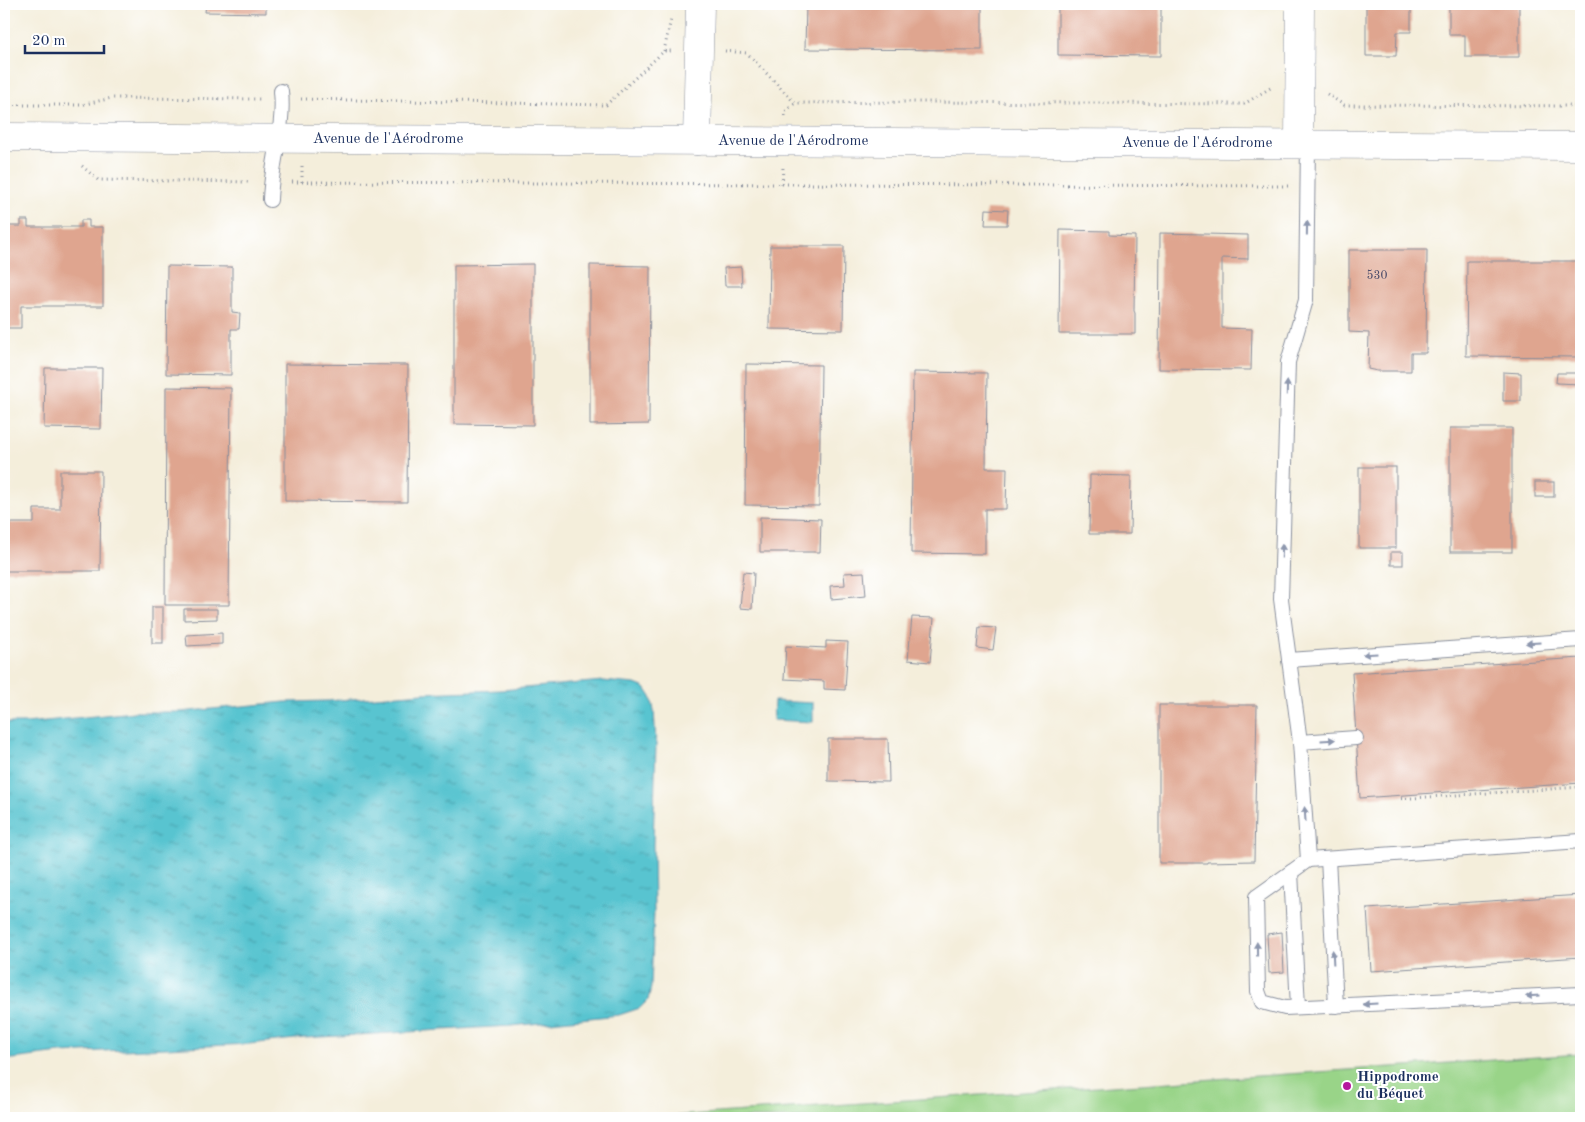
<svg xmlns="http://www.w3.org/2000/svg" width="1585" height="1122" viewBox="0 0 1585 1122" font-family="'Old Standard TT',serif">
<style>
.green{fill:#99d488;stroke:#5a8273}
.water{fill:url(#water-ripples);stroke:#3a7a97}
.building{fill:#dfa58f}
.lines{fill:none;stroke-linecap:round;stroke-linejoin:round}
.service-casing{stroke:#888e9c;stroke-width:16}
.minor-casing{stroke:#888e9c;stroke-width:29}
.path{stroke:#888e9c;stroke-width:3;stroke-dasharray:1 4;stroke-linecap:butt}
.service{stroke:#fff;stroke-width:14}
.minor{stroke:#fff;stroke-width:28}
.oneway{fill:#8d97ae}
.poi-dot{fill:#b5179e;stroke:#fff;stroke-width:2}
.labels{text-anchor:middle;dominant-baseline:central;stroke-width:4;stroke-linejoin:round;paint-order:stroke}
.number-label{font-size:12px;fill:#4c4c6a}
.street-label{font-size:15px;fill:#1b2f5e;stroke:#fff}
.poi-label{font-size:15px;font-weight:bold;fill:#1b2f5e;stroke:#fff;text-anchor:start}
</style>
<defs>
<pattern id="water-ripples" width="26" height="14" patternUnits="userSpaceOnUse" patternTransform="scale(1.25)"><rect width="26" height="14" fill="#58c4d0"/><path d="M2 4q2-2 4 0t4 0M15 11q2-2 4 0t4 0" fill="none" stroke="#48a0ac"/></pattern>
</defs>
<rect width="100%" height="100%" fill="#fff"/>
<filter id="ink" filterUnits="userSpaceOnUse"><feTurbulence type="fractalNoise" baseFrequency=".02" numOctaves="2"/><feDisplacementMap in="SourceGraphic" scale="10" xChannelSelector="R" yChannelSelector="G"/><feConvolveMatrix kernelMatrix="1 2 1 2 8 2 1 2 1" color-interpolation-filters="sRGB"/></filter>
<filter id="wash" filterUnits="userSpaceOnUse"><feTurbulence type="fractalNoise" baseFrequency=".0096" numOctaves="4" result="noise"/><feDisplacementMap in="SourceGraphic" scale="20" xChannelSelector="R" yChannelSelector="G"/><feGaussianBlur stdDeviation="1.12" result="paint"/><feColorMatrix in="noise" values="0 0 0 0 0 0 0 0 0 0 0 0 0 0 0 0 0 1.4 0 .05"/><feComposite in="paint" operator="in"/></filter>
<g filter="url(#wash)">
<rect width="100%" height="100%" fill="#f4eedb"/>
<!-- green -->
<path class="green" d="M1581 1054V1118H643Z"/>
<!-- water -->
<g class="water">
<path d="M603 681 635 684 645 688 651 697 654 710 656 744 653 845 654 911 651 987 648 1000 640 1008 619 1015 511 1026 304 1038 249 1044 60 1053 4 1060V723H26L134 712H180L285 702 328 701 423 693 501 690Z"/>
<path d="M774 701 813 703V722L773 720Z"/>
</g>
<g id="blocks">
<!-- building -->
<g class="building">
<path d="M206 4H266V13L205 12Z"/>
<path d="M806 4H982V50L805 49Z"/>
<path d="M1058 4H1161V56L1058 55Z"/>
<path d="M1366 4H1411V32H1397L1396 56H1366Z"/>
<path d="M1449 4H1519V57H1465V35H1449Z"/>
<path d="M986 209 1008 210 1007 225H985Z"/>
<path d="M21 220H28V227H81V220H89V227H103V306H21V328H4V226H21Z"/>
<path d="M1060 230 1109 231V235L1135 236 1134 311 1135 313V334H1059Z"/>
<path d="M1160 233 1248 235V259L1222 258V328L1252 329 1251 370 1159 369Z"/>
<path d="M770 246H844L843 330 769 329Z"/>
<path d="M1349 250H1427L1426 353H1411V371H1377L1368 369 1369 333 1349 332Z"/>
<path d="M1467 261H1581V357L1466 356Z"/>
<path d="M533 264V425L454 424V265Z"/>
<path d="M590 265 650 266 649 424 590 425Z"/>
<path d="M167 266 232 267V312L240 313 239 329H231V375L166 374Z"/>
<path d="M741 267 742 286H725L724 268Z"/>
<path d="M285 364 408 365 407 502 285 501Z"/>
<path d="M746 364 821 365 819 506 745 505Z"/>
<path d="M45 368H102L101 429 44 428Z"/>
<path d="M913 372 987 373 986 468H1007L1006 509H985V554L911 553Z"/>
<path d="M1503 372 1521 373V401H1503Z"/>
<path d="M1557 373H1581V384L1556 383Z"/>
<path d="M166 387 231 388 229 605H165Z"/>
<rect x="1450" y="428" width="62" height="124"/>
<rect x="1359" y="467" width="37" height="81"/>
<path d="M60 471H101L100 571H4V523H34V509H60Z"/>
<path d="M1090 475 1131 476 1130 534H1089Z"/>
<rect x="1535" y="482" width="19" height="15"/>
<path d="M760 517 821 519 820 552H760Z"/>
<rect x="1391" y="552" width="12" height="13"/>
<path d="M743 572 754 573 752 609 740 608Z"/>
<path d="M864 572 866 596 831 599 830 586 845 585 844 573Z"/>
<rect x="152" y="607" width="11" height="36"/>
<path d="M184 609H217V619L184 620Z"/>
<path d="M912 617 934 618 930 662 908 660Z"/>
<path d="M979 627 996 628 993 650 977 648Z"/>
<path d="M222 633V644L187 646 186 635Z"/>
<path d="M826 641 848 642 845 690 824 689V681L784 679 786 646 826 648Z"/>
<path d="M1581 658V783L1360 798 1352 673Z"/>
<path d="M1159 705H1257L1254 861 1207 862V863H1159Z"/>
<path d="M828 739H888L889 782 828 781Z"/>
<path d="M1581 895V957L1371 971 1367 909Z"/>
<path d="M1282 932 1284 972 1269 973 1267 934Z"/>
</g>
</g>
</g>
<g filter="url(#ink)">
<use href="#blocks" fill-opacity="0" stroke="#888e9c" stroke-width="1"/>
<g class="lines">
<!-- service casing -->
<g class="service-casing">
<g id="service">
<path d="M1308 144 1306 300 1288 362 1281 599 1300 742 1308 860 1256 897 1258 991 1262 1002 1285 1008 1581 994"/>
<path d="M270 200C271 164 285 127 281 91"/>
<path d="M1289 660 1581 640"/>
<path d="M1300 742 1356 738"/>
<path d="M1328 859 1336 1006"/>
<path d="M1308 860 1581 841"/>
<path d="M1291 872 1298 1007"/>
</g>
</g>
<!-- minor casing -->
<g class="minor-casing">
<g id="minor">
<path d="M4 137 1581 146"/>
<path d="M697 141 700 4"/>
<path d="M1299 144 1300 4"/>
</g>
</g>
<!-- path -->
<g class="path">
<path d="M664 51 671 19"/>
<path d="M725 51 747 53 795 103 918 102 1244 104 1272 87"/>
<path d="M1327 94 1344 105 1581 106"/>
<path d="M301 99 606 105 664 51H671"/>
<path d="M4 105H81L112 98 262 99"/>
<path d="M785 116V112L795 103"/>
<path d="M82 166 98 180 251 182"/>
<path d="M292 182 1288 186"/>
<path d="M302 182V166"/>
<path d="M782 184 783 167"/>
<path d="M1396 799 1581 787"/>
</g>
<!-- service -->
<use href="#service" class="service"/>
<!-- minor -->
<use href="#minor" class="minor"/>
</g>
<!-- one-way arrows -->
<defs><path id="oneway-solid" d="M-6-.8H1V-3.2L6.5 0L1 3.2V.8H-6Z" transform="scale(1.25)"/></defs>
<g class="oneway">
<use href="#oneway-solid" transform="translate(1307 228) rotate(-89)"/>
<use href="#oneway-solid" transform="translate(1287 388) rotate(-88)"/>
<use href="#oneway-solid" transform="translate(1282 551) rotate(-88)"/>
<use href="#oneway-solid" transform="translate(1533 643) rotate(176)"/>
<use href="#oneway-solid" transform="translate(1370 654) rotate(176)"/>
<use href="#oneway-solid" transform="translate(1328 740) rotate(-4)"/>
<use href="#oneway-solid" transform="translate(1305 814) rotate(-94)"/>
<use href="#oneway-solid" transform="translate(1257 949) rotate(-91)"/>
<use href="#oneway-solid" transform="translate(1333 957) rotate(-93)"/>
<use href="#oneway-solid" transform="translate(1533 996) rotate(177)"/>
<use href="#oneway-solid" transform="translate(1370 1004) rotate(177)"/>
</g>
</g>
<!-- markers -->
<circle class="poi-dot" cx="1347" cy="1086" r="5"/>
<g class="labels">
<!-- number labels -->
<g class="number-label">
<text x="1377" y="276">530</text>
</g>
<!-- street labels -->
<g class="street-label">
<text x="388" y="139">Avenue de l'Aérodrome</text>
<text x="793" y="141">Avenue de l'Aérodrome</text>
<text x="1197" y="143">Avenue de l'Aérodrome</text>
</g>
<!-- poi labels -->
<g class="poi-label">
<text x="1357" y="1077">Hippodrome<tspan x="1357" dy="17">du Béquet</tspan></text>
</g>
</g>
<!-- margin -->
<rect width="1585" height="1122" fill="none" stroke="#fff" stroke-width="20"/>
<!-- scale -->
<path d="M25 45v8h79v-8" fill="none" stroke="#1b2f5e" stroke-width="2.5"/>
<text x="32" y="45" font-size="15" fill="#1b2f5e" stroke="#ffffff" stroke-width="4" paint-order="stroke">20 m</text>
</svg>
